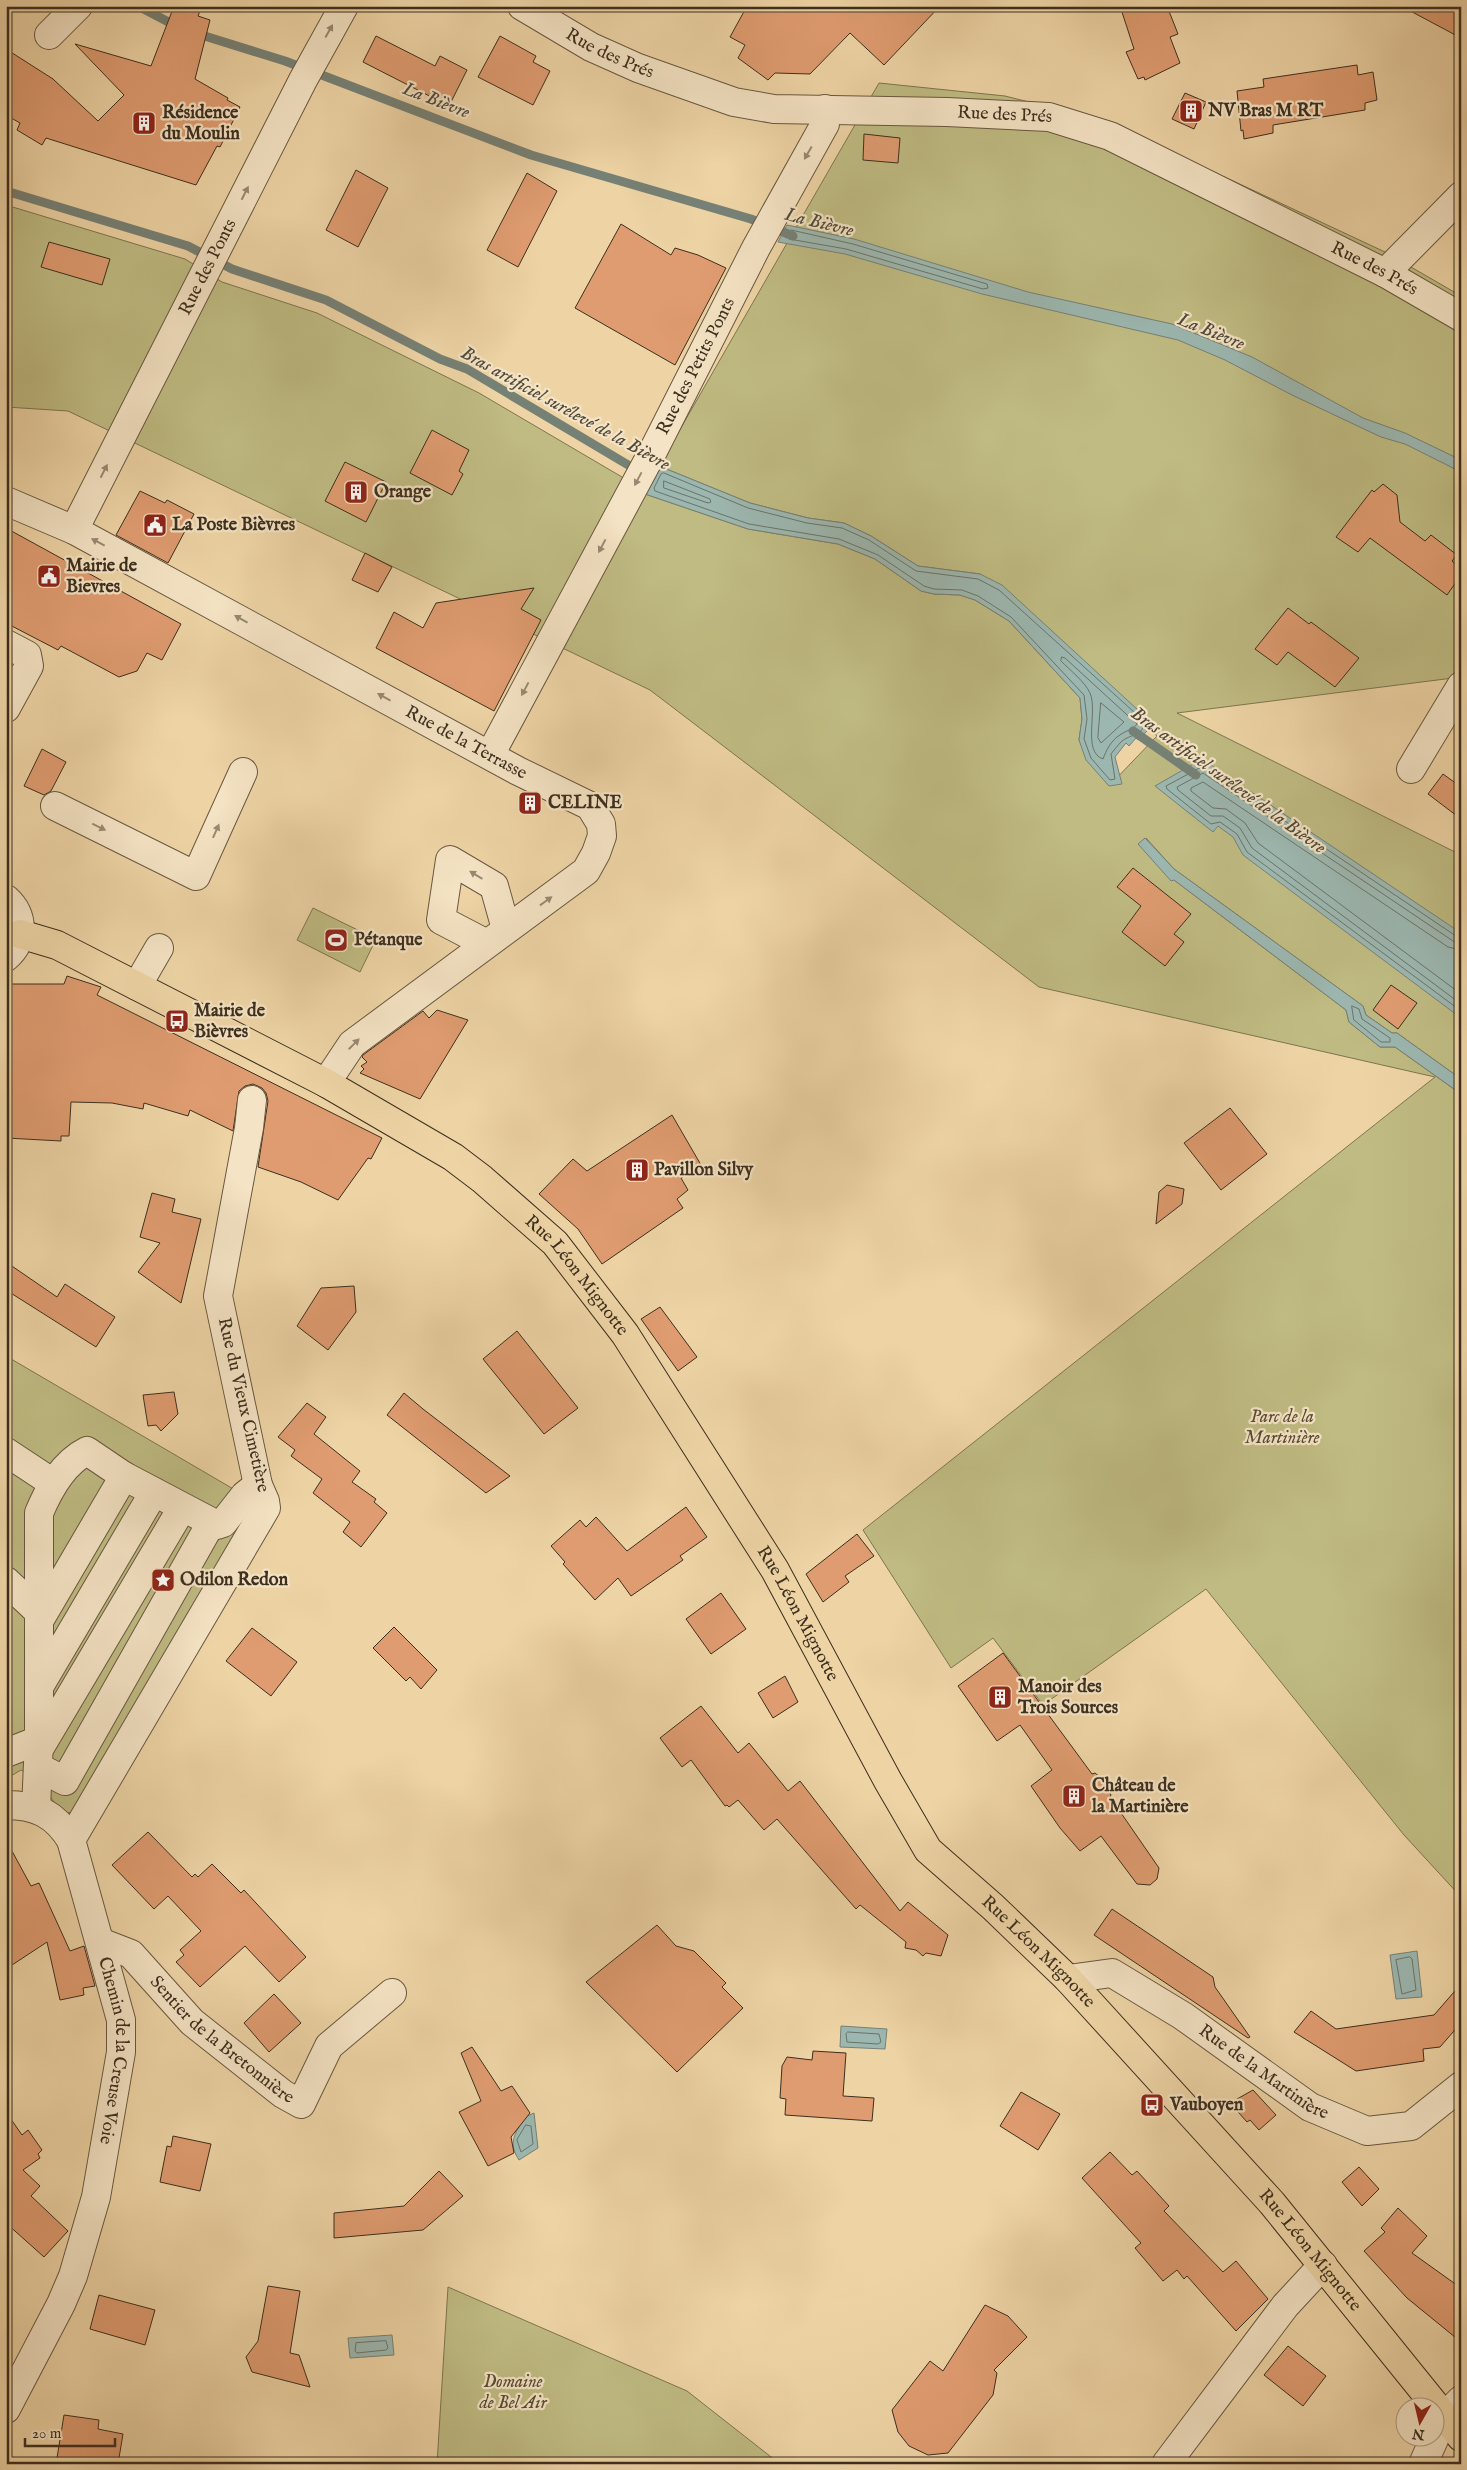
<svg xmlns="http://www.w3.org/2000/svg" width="1467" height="2470" viewBox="0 0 1467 2470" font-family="'IM FELL English',serif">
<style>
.green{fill:#bfbb82;stroke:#7e7550}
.water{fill:#9cb7b0;stroke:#768176}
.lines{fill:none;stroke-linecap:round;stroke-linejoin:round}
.shore{stroke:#6c7368;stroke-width:1}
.stream{stroke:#768176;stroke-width:9}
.building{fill:#df9c70;stroke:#3d2f1f}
.minor-casing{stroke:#695840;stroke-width:30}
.major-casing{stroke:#3d2f1f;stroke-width:30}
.minor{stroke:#f4e3c4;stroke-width:28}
.major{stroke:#eed4a5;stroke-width:28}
.oneway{fill:#988972}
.labels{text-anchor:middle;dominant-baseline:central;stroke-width:4.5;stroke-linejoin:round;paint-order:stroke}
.street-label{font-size:18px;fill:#3d2f1f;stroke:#f4e3c4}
.poi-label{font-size:18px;font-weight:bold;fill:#3d2f1f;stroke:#f4e3c4;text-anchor:start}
.park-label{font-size:18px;font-style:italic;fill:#574b33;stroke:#f4e3c4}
.water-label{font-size:19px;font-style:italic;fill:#504a3c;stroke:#f4e3c4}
</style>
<rect width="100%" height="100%" fill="#eed4a5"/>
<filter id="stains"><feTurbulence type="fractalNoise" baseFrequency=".004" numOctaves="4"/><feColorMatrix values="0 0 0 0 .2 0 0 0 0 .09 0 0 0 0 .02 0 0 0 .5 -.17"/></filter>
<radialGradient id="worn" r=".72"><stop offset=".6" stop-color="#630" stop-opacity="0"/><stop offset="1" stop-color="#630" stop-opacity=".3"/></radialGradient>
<!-- green -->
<g class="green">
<path d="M879 83 1005 96 1105 121 1385 252 1461 296V677L1177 713 1461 855V1079L1397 1033H1392L1366 1015 1363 1006 1174 869 1146 838 1174 880 1346 1010 1349 1022 1380 1047H1395L1461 1094V1897L1404 1835 1206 1589 1043 1705 993 1638 951 1668 863 1530 1435 1077 1039 987 650 690 68 411 6 407V205L185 259 222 282 317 313 479 393 622 477 645 494 748 529 838 544 875 559 921 591 934 594 960 595 975 600 1009 621 1080 698 1082 719 1079 740 1109 786 1157 736 1149 729 1151 722 980 574 918 566 871 536 844 523 808 518 750 503 659 466Z"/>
<path d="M313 908 376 939 360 972 297 940Z"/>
<path d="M6 1356 259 1504 78 1812 62 1813 38 1780 21 1770 6 1779Z"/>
<path d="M448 2287 687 2391 780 2464H437Z"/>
</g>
<!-- water -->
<g class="water">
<path d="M787 225 854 239 1028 292 1172 324 1252 357 1363 418 1405 433 1461 460V472L1405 444 1381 437 1292 395 1225 360 1178 340 982 294 845 254 778 242Z"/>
<path d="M659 466 750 503 808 518 844 523 871 536 918 566 980 574 1002 585 1151 722 1149 729 1138 740 1136 738 1129 746 1126 743 1115 757 1122 784 1109 786 1086 760 1079 740 1082 719 1080 698 1009 621 975 600 960 595 934 594 921 591 875 559 838 544 748 529 645 494Z"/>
<path d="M1202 759 1461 933V1018L1243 855 1233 837 1218 826 1213 832 1155 786Z"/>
<path d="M1145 838 1174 869 1363 1006 1366 1015 1392 1033H1397L1461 1079V1094L1395 1047H1380L1349 1022 1346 1010 1174 880 1171 881 1138 844Z"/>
<path d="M1417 1951 1422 1997 1396 1999 1390 1955Z"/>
<path d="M841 2026 887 2029 885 2049 840 2047Z"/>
<path d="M534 2113 538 2148 519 2160C510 2146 512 2137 521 2124L519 2120Z"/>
<path d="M392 2335 394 2355 350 2358 348 2338Z"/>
</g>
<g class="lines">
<!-- shore -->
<g class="shore">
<path d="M791 230 853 244 987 284 988 288 983 289 846 249 789 239 787 236Z"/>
<path d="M664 473 748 508 807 523 842 528 869 540 916 571 978 579 999 590 1145 722C1144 735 1129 735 1122 741 1118 745 1114 750 1111 754L1115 779 1110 780 1091 758 1084 739 1087 719 1084 695 1011 617 978 596 962 590 934 589 924 586 878 555 839 539 749 524 655 491 654 488 661 474Z"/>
<path d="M664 481 710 499 711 502 708 503 664 488Z"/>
<path d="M1062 657 1065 658 1137 724C1134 729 1125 731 1120 735 1111 740 1106 751 1103 759 1082 752 1098 711 1090 693 1085 682 1070 670 1061 661Z"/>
<path d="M1101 703 1124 722 1101 743 1098 738Z"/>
<path d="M1461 937 1456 936 1203 766 1166 786 1167 789 1211 824 1220 822 1237 834 1247 852 1461 1011"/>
<path d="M1461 943 1453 941 1203 773 1177 787 1178 790 1211 816H1223L1240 828 1252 848 1461 1004"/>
<path d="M1461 950 1448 947 1203 782 1191 788V791L1213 808 1226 809 1245 823 1258 843 1461 994"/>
<path d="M1352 1006 1359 1009 1362 1019 1390 1038V1042H1381L1354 1020Z"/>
<path d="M1410 1957 1412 1959 1416 1990 1402 1994 1396 1960Z"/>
<path d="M848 2032 879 2034 881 2042 878 2044 847 2042 846 2034Z"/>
<path d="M526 2125 531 2126 533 2144 521 2152 517 2140Z"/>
<path d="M386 2341 388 2348 386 2350 357 2353 355 2351 356 2343Z"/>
</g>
<!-- stream -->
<g class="stream">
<path d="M138 6 178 27"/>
<path d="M195 33 285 61 531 155 751 219 793 236"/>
<path d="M6 191 188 246 232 269 326 300 440 359 467 369 640 472"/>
<path d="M1133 731 1196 775"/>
</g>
</g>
<!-- building -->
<g class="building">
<path d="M174 6H202L198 16 210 20 195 79 228 98 227 100 240 107 220 147 217 146 196 185 46 138 42 145 17 130 20 123 6 115V49L53 79 98 121 124 95 75 44 151 66Z"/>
<path d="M747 6H940L884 65 850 33 810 74 775 73 768 80 738 58 745 45 730 37Z"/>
<path d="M1120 6H1167L1178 34 1170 37 1180 63 1145 80 1144 77 1138 79 1126 52 1134 49Z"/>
<path d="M1401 6H1461V38Z"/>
<path d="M376 36 435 66 440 56 467 70 449 106 363 62Z"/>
<path d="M500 36 536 56 533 62 550 71 533 105 478 77Z"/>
<path d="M1357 65 1358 75 1373 72 1377 100 1365 103V110L1273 125V133L1244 139 1243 130 1241 131 1237 91 1264 87 1263 79Z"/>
<path d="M1185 93 1206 102 1194 129 1172 119Z"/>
<path d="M864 134 900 138 898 163 863 160Z"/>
<path d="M356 170 388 188 358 247 326 230Z"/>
<path d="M527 173 557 191 518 267 487 250Z"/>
<path d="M621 224 671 255 675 248 698 255 726 268 675 365 575 308Z"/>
<path d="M49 242 110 259 102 285 41 267Z"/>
<path d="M432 430 469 450 459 471 463 474 452 495 410 473Z"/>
<path d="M345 462 386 482 366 522 325 501Z"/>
<path d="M1383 484 1397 495 1400 522 1425 541 1431 535 1457 555 1452 561 1461 569V575L1447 595 1370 538 1358 552 1336 537 1372 490 1374 492Z"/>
<path d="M140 491 165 503 167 500 194 514 168 563 116 535Z"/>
<path d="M6 528 181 624 162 660 147 653 137 671 119 677 61 646 58 650 6 623Z"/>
<path d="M365 553 392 567 378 592 352 580Z"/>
<path d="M534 588 521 609 541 620 494 711 376 648 394 612 423 628 436 603Z"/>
<path d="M1288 608 1309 624 1311 622 1359 658 1335 687 1288 652 1277 665 1255 649Z"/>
<path d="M42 749 66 762 51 791 44 795 24 786Z"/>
<path d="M1443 774 1461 787V819L1428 794Z"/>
<path d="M1133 868 1191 914 1174 934 1184 942 1165 966 1122 932 1141 906 1117 887Z"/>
<path d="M67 976 101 987 97 995 382 1138 371 1159 368 1158 338 1200 301 1182 258 1167 268 1101 266 1093 262 1088 253 1084 245 1086 239 1091 233 1131 190 1110 188 1116 144 1103 143 1109 112 1103 71 1102 69 1136H61V1141L6 1138V984H64Z"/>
<path d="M1391 985 1417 1003 1398 1029 1373 1010Z"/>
<path d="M437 1010 468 1020 420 1099 360 1073 364 1069 361 1066 367 1062 362 1057 363 1055 423 1011 429 1018Z"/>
<path d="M1230 1108 1267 1154 1221 1190 1184 1143Z"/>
<path d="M672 1115 701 1165 681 1178 688 1190 677 1199 683 1208 602 1264 578 1229 539 1194 573 1159 587 1171Z"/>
<path d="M1167 1185 1184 1189 1182 1204 1156 1224 1159 1192Z"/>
<path d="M152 1193 175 1199 172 1212 201 1219 181 1303 138 1272 160 1243 140 1237Z"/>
<path d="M6 1262 57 1297 65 1284 115 1317 96 1347 6 1290Z"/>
<path d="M354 1286 356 1312 328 1350 297 1326 321 1288Z"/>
<path d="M660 1307 697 1357 678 1371 641 1319Z"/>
<path d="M517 1331 578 1408 544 1434 483 1359Z"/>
<path d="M174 1392 178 1414 161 1431 156 1425 148 1426 143 1395Z"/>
<path d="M404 1393 423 1409 510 1476 486 1493 387 1415Z"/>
<path d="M307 1403 326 1417 314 1434 360 1471 352 1482 376 1499 374 1502 387 1513 361 1547 343 1532 350 1522 313 1493 322 1479 291 1456 295 1450 278 1437Z"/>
<path d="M686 1507 707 1537 680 1556 683 1560 631 1596 618 1578 595 1600 563 1564 565 1562 551 1546 580 1520 586 1527 596 1517 627 1551Z"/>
<path d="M857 1534 874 1556 845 1576 849 1582 823 1602 806 1574Z"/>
<path d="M721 1593 746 1629 711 1654 686 1619Z"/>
<path d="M394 1627 437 1670 421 1689 410 1677 406 1681 373 1648Z"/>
<path d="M252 1628 297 1662 271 1696 226 1661Z"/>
<path d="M1003 1653 1092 1774 1095 1773 1101 1778 1111 1795 1110 1797 1159 1868 1157 1879 1150 1885 1137 1884 1101 1836 1080 1851 1060 1828 1031 1786 1052 1770 1020 1725 997 1741 958 1686Z"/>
<path d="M785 1676 798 1702 773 1718 758 1693Z"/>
<path d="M701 1706 738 1753 749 1743 788 1791 800 1781 900 1911 908 1902 948 1935 941 1956 926 1953 923 1956 916 1950 905 1948 906 1942 860 1905 856 1909 777 1819 764 1830 738 1800 729 1807 727 1805 725 1806 691 1760 682 1767 660 1738Z"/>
<path d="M148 1832 192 1877 195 1874 198 1877 212 1864 241 1893 244 1890 306 1957 279 1982 245 1946 200 1987 176 1962 184 1955 180 1950 201 1931 168 1896 154 1909 112 1865Z"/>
<path d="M6 1840 31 1886 39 1883 70 1951 84 1946 95 1986 83 1988 84 1995 60 2000 47 1942 6 1969Z"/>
<path d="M1112 1909 1213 1977 1215 1987 1250 2037 1248 2038 1094 1935Z"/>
<path d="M657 1925 676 1946 694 1951 726 1983 722 1987 743 2008 677 2072 586 1982Z"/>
<path d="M1461 1984V2023L1440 2047 1423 2049 1424 2061 1356 2071 1294 2032 1311 2011 1336 2029 1434 2015Z"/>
<path d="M274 1994 301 2023 269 2052 244 2023Z"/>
<path d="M472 2047 501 2091 512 2086 530 2113 511 2137 514 2153 488 2166 459 2112 481 2101 461 2053Z"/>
<path d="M813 2051 846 2053 843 2096 874 2098 872 2121 785 2115 786 2099 780 2098 782 2066 787 2057 812 2060Z"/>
<path d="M1253 2090 1276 2115 1259 2130 1250 2120 1247 2122 1230 2103Z"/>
<path d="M1021 2092 1060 2114 1038 2150 1000 2126Z"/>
<path d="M6 2112 22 2135 28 2130 42 2150 38 2154 40 2158 23 2170 40 2186 31 2196 68 2231 44 2257 6 2223Z"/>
<path d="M173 2136 211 2144 200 2191 160 2182 167 2146 171 2147Z"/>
<path d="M1110 2152 1132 2175 1137 2171 1169 2206 1164 2211 1223 2272 1236 2261 1268 2299 1236 2331 1187 2276 1184 2279 1177 2270 1163 2281 1135 2248 1141 2243 1082 2178Z"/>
<path d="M1359 2167 1379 2189 1362 2206 1342 2182Z"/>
<path d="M439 2171 463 2196 423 2230 334 2238V2213L404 2206Z"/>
<path d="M1398 2208 1427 2236 1412 2253 1461 2288V2342L1407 2298 1364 2251 1385 2232 1381 2228Z"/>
<path d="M268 2286 300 2291 290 2353 299 2355 310 2387 252 2372 246 2357 258 2341Z"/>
<path d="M99 2295 155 2310 145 2345 90 2329Z"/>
<path d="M985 2305 1008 2316 1027 2337 994 2370 997 2373 993 2395 948 2453 928 2455 909 2446 898 2432 892 2410 930 2361 943 2371Z"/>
<path d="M1288 2346 1326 2376 1303 2406 1264 2375Z"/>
<path d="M64 2415 99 2420 98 2429 123 2434 118 2464H56Z"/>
</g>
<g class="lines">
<!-- minor casing -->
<g class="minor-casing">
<g id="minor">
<path id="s1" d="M522 6 591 47 638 68 734 102 774 109 947 112 1049 117 1110 136 1385 273 1461 317"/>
<path d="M49 35 78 6"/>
<path d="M1385 273 1461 196"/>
<path id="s2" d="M6 501 74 530 518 771 590 806 601 824 602 836 596 853 586 871 352 1044 326 1083"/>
<path id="s3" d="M74 530 303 80 344 6"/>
<path d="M6 644 27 655 29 666 6 708"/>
<path id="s4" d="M490 755 651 455 756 248 825 124V109"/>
<path d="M1411 769 1461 686"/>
<path d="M55 806 196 876 243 772"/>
<path d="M6 899C24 915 25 941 6 957"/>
<path d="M485 943 441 920 450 860 494 886 506 929"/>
<path d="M137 986 159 948"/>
<path d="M6 1452 53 1483"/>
<path d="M6 1581 39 1612"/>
<path d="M39 1621 124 1476"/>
<path d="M39 1687 154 1492"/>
<path d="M39 1749 182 1508"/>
<path d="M6 1753 39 1740"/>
<path d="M38 1767 65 1781 211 1523"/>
<path id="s5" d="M6 1805C36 1805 55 1814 71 1840L121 2020V2052L96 2197 73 2276 61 2304 6 2409"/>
<path d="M36 1809 39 1740V1513C49 1489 63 1463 87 1451L124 1476 217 1525 223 1523 245 1495 258 1485"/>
<path d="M71 1840 266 1508 265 1501 258 1485 218 1296 249 1128 252 1100"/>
<path id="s6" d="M100 1942 131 1954 192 2022 283 2094 301 2104 329 2046 392 1993"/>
<path id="s7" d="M1068 1979 1112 1973 1183 2016 1310 2107 1367 2131 1411 2126 1461 2086"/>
<path d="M1166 2464 1285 2306 1323 2265"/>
<path d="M1423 2464 1444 2417 1461 2400"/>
</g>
</g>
<!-- major casing -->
<g class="major-casing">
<g id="major">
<path id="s8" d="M20 934 57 945 326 1083 453 1157 482 1179 555 1243 625 1334 775 1570 888 1781 928 1850 993 1907 1068 1979 1272 2203 1461 2437"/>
</g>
</g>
<!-- minor -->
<use href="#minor" class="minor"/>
<!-- major -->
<use href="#major" class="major"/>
</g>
<!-- one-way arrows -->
<defs><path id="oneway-solid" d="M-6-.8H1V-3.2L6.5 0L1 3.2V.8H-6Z" transform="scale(1.25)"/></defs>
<g class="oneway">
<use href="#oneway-solid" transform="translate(329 31) rotate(-61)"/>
<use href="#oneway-solid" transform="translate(808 153) rotate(120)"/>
<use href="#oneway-solid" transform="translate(245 193) rotate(-63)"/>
<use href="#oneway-solid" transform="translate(104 471) rotate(-63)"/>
<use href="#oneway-solid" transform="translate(638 479) rotate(118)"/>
<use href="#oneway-solid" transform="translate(98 542) rotate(-152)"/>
<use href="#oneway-solid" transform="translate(602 546) rotate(118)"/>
<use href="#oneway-solid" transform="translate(241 619) rotate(-151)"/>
<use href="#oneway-solid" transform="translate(525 689) rotate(118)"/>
<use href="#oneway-solid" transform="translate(384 697) rotate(-151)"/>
<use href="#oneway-solid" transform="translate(99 827) rotate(26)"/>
<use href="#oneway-solid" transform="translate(216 831) rotate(-66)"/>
<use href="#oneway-solid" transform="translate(476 875) rotate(-149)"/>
<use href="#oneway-solid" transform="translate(546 901) rotate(-36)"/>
<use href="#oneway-solid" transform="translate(354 1044) rotate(-45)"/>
</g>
<!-- icons -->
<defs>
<g id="building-square" transform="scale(1.25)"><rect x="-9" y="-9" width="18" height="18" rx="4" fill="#8f2418" stroke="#f4e3c4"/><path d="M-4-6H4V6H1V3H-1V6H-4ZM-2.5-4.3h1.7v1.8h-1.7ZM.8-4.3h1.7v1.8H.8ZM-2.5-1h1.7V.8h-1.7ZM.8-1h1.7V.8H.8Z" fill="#fff"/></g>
<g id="civic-square" transform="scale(1.25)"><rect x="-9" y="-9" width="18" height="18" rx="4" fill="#8f2418" stroke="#f4e3c4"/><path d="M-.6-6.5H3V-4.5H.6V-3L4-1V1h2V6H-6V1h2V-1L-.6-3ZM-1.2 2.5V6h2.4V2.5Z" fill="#fff"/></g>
<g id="stadium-square" transform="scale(1.25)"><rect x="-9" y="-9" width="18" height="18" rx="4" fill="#8f2418" stroke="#f4e3c4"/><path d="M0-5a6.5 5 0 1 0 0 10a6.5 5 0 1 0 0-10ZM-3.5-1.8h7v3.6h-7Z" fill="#fff"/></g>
<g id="bus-square" transform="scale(1.25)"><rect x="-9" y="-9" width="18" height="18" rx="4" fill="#8f2418" stroke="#f4e3c4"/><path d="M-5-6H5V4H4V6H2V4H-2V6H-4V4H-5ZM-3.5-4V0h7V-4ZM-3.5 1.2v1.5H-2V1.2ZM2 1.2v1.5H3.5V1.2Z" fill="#fff"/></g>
<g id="sight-square" transform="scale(1.25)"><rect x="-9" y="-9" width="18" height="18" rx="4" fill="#8f2418" stroke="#f4e3c4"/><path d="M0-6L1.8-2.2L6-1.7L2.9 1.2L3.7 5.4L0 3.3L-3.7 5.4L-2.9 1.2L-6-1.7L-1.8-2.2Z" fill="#fff"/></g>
</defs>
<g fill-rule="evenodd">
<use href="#building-square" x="1191" y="111"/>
<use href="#building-square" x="144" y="123"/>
<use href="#building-square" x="356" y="492"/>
<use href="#civic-square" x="155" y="525"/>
<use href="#civic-square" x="49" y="576"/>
<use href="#building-square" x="530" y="803"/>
<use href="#stadium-square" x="336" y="940"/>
<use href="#bus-square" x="177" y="1021"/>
<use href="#building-square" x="637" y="1170"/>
<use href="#sight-square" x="163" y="1580"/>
<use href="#building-square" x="1000" y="1697"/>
<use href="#building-square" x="1074" y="1796"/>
<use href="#bus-square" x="1152" y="2105"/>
</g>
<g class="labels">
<!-- street labels -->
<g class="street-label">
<text stroke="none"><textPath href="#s1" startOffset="100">Rue des Prés</textPath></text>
<text stroke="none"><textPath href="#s1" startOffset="505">Rue des Prés</textPath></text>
<text stroke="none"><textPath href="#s3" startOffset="295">Rue des Ponts</textPath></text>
<text stroke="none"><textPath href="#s1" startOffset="909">Rue des Prés</textPath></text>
<text stroke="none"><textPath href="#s4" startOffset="440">Rue des Petits Ponts</textPath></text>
<text stroke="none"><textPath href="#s2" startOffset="520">Rue de la Terrasse</textPath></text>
<text stroke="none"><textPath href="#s8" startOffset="660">Rue Léon Mignotte</textPath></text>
<text transform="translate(243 1405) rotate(77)">Rue du Vieux Cimetière</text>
<text stroke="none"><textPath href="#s8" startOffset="1065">Rue Léon Mignotte</textPath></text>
<text stroke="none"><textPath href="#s8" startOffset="1485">Rue Léon Mignotte</textPath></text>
<text stroke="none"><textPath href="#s6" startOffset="159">Sentier de la Bretonnière</textPath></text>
<text stroke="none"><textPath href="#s5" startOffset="295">Chemin de la Creuse Voie</textPath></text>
<text stroke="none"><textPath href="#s7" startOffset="226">Rue de la Martinière</textPath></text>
<text stroke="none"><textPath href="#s8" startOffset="1889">Rue Léon Mignotte</textPath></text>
</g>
<!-- poi labels -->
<g class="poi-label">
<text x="1208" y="111">NV Bras M RT</text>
<text x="162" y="113">Résidence<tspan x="162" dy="21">du Moulin</tspan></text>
<text x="374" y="492">Orange</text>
<text x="172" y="525">La Poste Bièvres</text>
<text x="66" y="566">Mairie de<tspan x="66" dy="21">Bievres</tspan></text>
<text x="548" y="803">CELINE</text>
<text x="354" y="940">Pétanque</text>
<text x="194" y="1011">Mairie de<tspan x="194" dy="21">Bièvres</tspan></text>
<text x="654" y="1170">Pavillon Silvy</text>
<text x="180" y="1580">Odilon Redon</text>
<text x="1018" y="1687">Manoir des<tspan x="1018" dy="21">Trois Sources</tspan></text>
<text x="1092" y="1786">Château de<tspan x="1092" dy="21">la Martinière</tspan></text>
<text x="1170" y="2105">Vauboyen</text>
</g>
<!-- park labels -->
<g class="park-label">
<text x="1282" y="1417">Parc de la<tspan x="1282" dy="21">Martinière</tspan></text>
<text x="513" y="2382">Domaine<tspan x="513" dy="21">de Bel Air</tspan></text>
</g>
<!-- water labels -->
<g class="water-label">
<text transform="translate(436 101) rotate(21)">La Bièvre</text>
<text transform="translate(819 223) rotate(14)">La Bièvre</text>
<text transform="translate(1211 332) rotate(22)">La Bièvre</text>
<text transform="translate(565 409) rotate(29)">Bras artificiel surélevé de la Bièvre</text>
<text transform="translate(1228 781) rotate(36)">Bras artificiel surélevé de la Bièvre</text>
</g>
</g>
<!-- margin -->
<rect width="1467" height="2470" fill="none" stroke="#eed4a5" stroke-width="25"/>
<rect x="8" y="8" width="1452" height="2455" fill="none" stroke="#3d2f1f" stroke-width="2.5"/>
<rect x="12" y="12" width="1442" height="2445" fill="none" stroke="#3d2f1f"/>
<!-- north arrow -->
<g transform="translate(1420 2422) rotate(188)"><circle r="24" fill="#f4e3c4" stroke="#ab9b82"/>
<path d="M0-4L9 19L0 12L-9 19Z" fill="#8f2418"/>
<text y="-8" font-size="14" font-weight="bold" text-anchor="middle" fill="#3d2f1f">N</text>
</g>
<!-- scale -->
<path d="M25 2438v8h90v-8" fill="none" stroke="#3d2f1f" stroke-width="2.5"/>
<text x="32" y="2438" font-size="15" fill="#3d2f1f" stroke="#f4e3c4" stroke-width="4" paint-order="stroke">20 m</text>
<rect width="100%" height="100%" filter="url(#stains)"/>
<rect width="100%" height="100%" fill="url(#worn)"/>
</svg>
